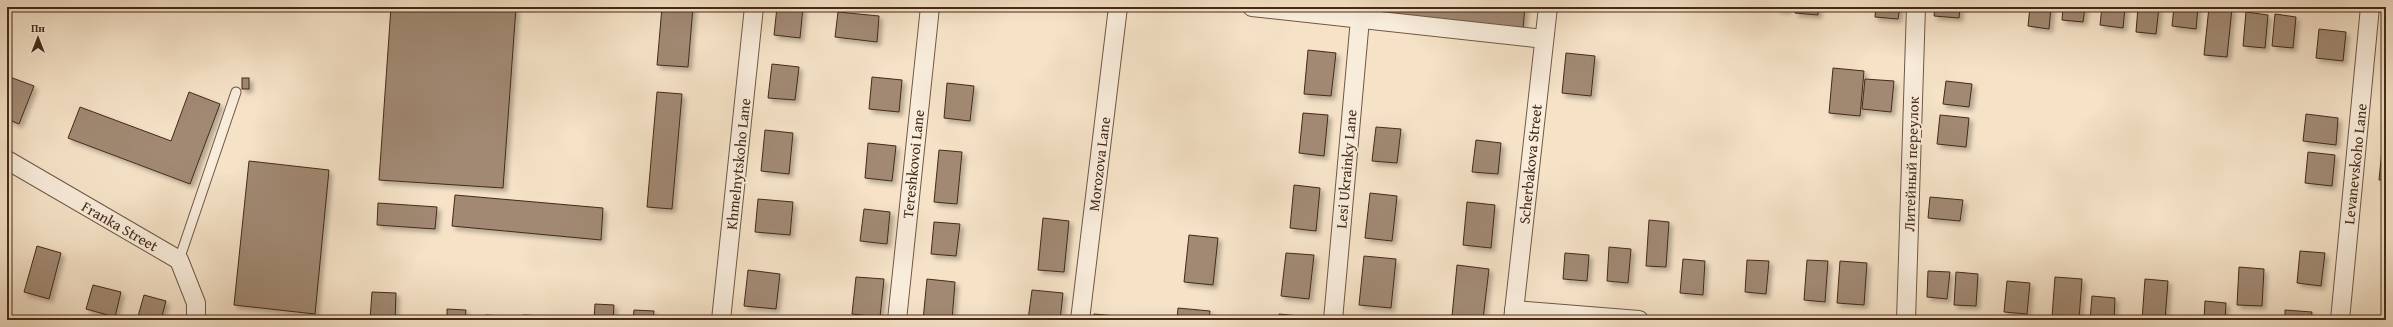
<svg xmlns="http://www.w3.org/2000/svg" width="2393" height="327" viewBox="0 0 2393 327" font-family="'Gentium Book Plus',serif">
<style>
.building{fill:#a18973;stroke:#452918;filter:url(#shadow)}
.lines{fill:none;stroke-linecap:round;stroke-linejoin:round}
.service-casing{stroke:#715744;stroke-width:11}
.minor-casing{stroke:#715744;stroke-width:20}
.service{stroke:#f8ecdb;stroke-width:9}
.minor{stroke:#f8ecdb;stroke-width:18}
.labels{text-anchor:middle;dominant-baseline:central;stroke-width:3.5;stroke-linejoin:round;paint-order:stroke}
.street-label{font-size:15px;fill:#452918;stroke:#f8ecdb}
</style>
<defs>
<filter id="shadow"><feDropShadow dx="3.5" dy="3.5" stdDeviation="2" flood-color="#0004"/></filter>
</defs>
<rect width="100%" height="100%" fill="#f5e2c7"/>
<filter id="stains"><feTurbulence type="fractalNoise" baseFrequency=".005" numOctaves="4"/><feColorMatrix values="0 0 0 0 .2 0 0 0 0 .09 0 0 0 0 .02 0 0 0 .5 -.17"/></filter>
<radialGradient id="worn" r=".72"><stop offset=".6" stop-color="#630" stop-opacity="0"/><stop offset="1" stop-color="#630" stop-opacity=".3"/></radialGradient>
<!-- building -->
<g class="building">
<path d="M391 7H516L503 188 379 180Z"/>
<path d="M662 7H693L688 67 657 65Z"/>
<path d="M777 7H803L800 38 774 35Z"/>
<path d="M1371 7H1525L1523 28 1370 11Z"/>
<path d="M1777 7H1788L1787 10 1777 9Z"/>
<path d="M1796 7H1818V15L1795 13Z"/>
<path d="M1876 7H1900L1898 19 1875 17Z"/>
<path d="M1935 7H1960L1959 18 1934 16Z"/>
<path d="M2030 7H2051L2049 29 2028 26Z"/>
<path d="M2063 7H2085L2083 22 2062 20Z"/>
<path d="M2102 7H2125L2123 28 2100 25Z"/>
<path d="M2138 7H2159L2156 34 2136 32Z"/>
<path d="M2174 7H2198L2196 29 2172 26Z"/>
<path d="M2209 7 2232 8 2227 57 2204 55Z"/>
<path d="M838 12 879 16 877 42 835 37Z"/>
<path d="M2246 12 2268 15 2265 48 2243 46Z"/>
<path d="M2275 14 2296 17 2293 48 2272 46Z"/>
<path d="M2319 29 2346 32 2343 61 2316 58Z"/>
<path d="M1308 50 1336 53 1331 96 1304 94Z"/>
<path d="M1566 53 1595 56 1591 96 1562 93Z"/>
<path d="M772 64 799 67 795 100 768 98Z"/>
<path d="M1833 68 1864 71 1860 116 1829 113Z"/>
<path d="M7 76 34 86 19 124 7 119Z"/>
<path d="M872 77 902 80 899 112 869 109Z"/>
<rect x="242" y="78" width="7" height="11"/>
<path d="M1865 79 1894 81 1891 112 1862 109Z"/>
<path d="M1946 81 1972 84 1969 107 1943 104Z"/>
<path d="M947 83 974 86 970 121 944 118Z"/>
<path d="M189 92 220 104 190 184 68 138 80 107 171 141Z"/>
<path d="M657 92 682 94 672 209 647 207Z"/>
<path d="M1303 113 1328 115 1324 156 1299 153Z"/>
<path d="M2306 114 2338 118 2336 145 2303 141Z"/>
<path d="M1940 115 1969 118 1966 147 1937 144Z"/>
<path d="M2386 119V143H2384Z"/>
<path d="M1376 127 1401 129 1397 163 1372 161Z"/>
<path d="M765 130 793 133 789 174 761 171Z"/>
<path d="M1476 140 1501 143 1498 174 1472 172Z"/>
<path d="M868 143 896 146 892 181 865 178Z"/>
<path d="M939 150 962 152 957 204 934 202Z"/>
<path d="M2382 150H2386V180H2379Z"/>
<path d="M2308 152 2335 155 2332 186 2305 183Z"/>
<path d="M249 161 329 170 315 314 234 305Z"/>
<path d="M1294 185 1320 188 1316 231 1290 228Z"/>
<path d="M1370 193 1397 196 1392 241 1365 238Z"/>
<path d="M455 195 603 208 601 240 452 226Z"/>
<path d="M1930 197 1963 200 1960 221 1928 218Z"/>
<path d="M758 199 793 202 790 235 755 232Z"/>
<path d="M1467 202 1495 205 1491 248 1463 245Z"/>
<path d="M2384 202 2386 203V227H2382Z"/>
<path d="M378 203 437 207 435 229 377 225Z"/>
<path d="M864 209 890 212 887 244 860 241Z"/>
<path d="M1043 218 1069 221 1064 272 1038 270Z"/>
<path d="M1649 220 1669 222 1666 267 1646 266Z"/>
<path d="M934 222 960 224 956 256 931 254Z"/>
<path d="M1189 235 1218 238 1213 285 1184 282Z"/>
<path d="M37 246 61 253 49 299 24 292Z"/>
<path d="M1609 247 1631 249 1628 283 1607 281Z"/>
<path d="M2300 251 2325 253 2321 286 2297 283Z"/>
<path d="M1286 253 1314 255 1309 299 1281 296Z"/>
<path d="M1565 253 1589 255 1587 281 1563 279Z"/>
<path d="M1364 256 1396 259 1391 308 1359 305Z"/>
<path d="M1683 259 1705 261 1703 295 1680 293Z"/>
<path d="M1747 260 1769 261 1766 294 1745 292Z"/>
<path d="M1807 260 1828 261 1825 302 1804 300Z"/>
<path d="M1840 261 1867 263 1864 305 1837 303Z"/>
<path d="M1457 265 1489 269 1483 319 1452 316Z"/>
<path d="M2239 267 2264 269 2262 306 2237 305Z"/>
<path d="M748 270 780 274 776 309 744 306Z"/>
<path d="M1928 271 1950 272 1947 299 1927 297Z"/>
<path d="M1956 272 1978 274 1976 306 1954 305Z"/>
<path d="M856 277 884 279 880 317 852 314Z"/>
<path d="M2055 277 2082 279 2079 319 2052 317Z"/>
<path d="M927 279 955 282 952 320H923Z"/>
<path d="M2145 279 2168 281 2165 320H2142Z"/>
<path d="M2007 281 2030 283 2027 314 2004 312Z"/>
<path d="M93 285 121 292 115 317 86 309Z"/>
<path d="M1032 290 1063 293 1060 320H1028Z"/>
<path d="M372 292 396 293 395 320H370Z"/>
<path d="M144 295 166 301 161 320H137Z"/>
<path d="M2092 296 2115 298 2114 320H2090Z"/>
<path d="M2384 300H2386V320H2383Z"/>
<path d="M2205 301 2226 303 2225 320H2204Z"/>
<path d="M595 304 614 305 613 320H594Z"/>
<path d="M1178 308 1210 311 1209 320H1177Z"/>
<path d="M447 309 466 310 465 320H447Z"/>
<path d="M634 310 654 311 653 320H633Z"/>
<path d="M2285 310 2312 312 2311 320H2285Z"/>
<path d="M1094 314 1139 318V320H1093Z"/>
<path d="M1279 314 1310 317V320H1279Z"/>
<path d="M486 315 505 316V320H486Z"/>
<path d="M523 315 544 316V320H523Z"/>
</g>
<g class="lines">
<!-- service casing -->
<g class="service-casing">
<path id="service" d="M179 260 236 92"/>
</g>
<!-- minor casing -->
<g class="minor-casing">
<g id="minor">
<path d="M1252 7 1544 39"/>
<path d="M7 160 179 260 196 303V320"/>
<path d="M1514 310 1639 320"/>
<path d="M721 320 754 7"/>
<path d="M897 320 930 7"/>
<path d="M1080 320 1118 7"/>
<path d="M1333 320 1360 19"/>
<path d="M1513 320 1548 7"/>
<path d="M1906 320 1916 7"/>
<path d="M2340 320 2370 7"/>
</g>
</g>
<!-- service -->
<use href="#service" class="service"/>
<!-- minor -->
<use href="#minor" class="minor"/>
</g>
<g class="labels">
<!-- street labels -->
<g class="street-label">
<text transform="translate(738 164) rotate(-84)">Khmelnytskoho Lane</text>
<text transform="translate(913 164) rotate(-84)">Tereshkovoi Lane</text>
<text transform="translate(1099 164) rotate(-83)">Morozova Lane</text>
<text transform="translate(1530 164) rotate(-84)">Scherbakova Street</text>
<text transform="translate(1911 164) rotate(-88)">Литейный переулок</text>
<text transform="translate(2355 164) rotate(-84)">Levanevskoho Lane</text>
<text transform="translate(1346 169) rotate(-85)">Lesi Ukrainky Lane</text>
<text transform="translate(120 226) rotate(30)">Franka Street</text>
</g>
</g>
<!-- margin -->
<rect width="2393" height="327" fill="none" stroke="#f5e2c7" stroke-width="24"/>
<rect x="8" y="8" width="2377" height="311" fill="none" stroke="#452918" stroke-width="2"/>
<rect x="12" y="12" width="2369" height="303" fill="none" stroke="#452918"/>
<!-- north arrow -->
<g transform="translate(38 38)" stroke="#f8ecdb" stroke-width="3" paint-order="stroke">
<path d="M0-3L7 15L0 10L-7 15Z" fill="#452918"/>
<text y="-6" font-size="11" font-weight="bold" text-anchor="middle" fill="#452918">Пн</text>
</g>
<rect width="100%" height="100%" filter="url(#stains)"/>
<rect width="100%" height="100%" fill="url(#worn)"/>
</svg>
